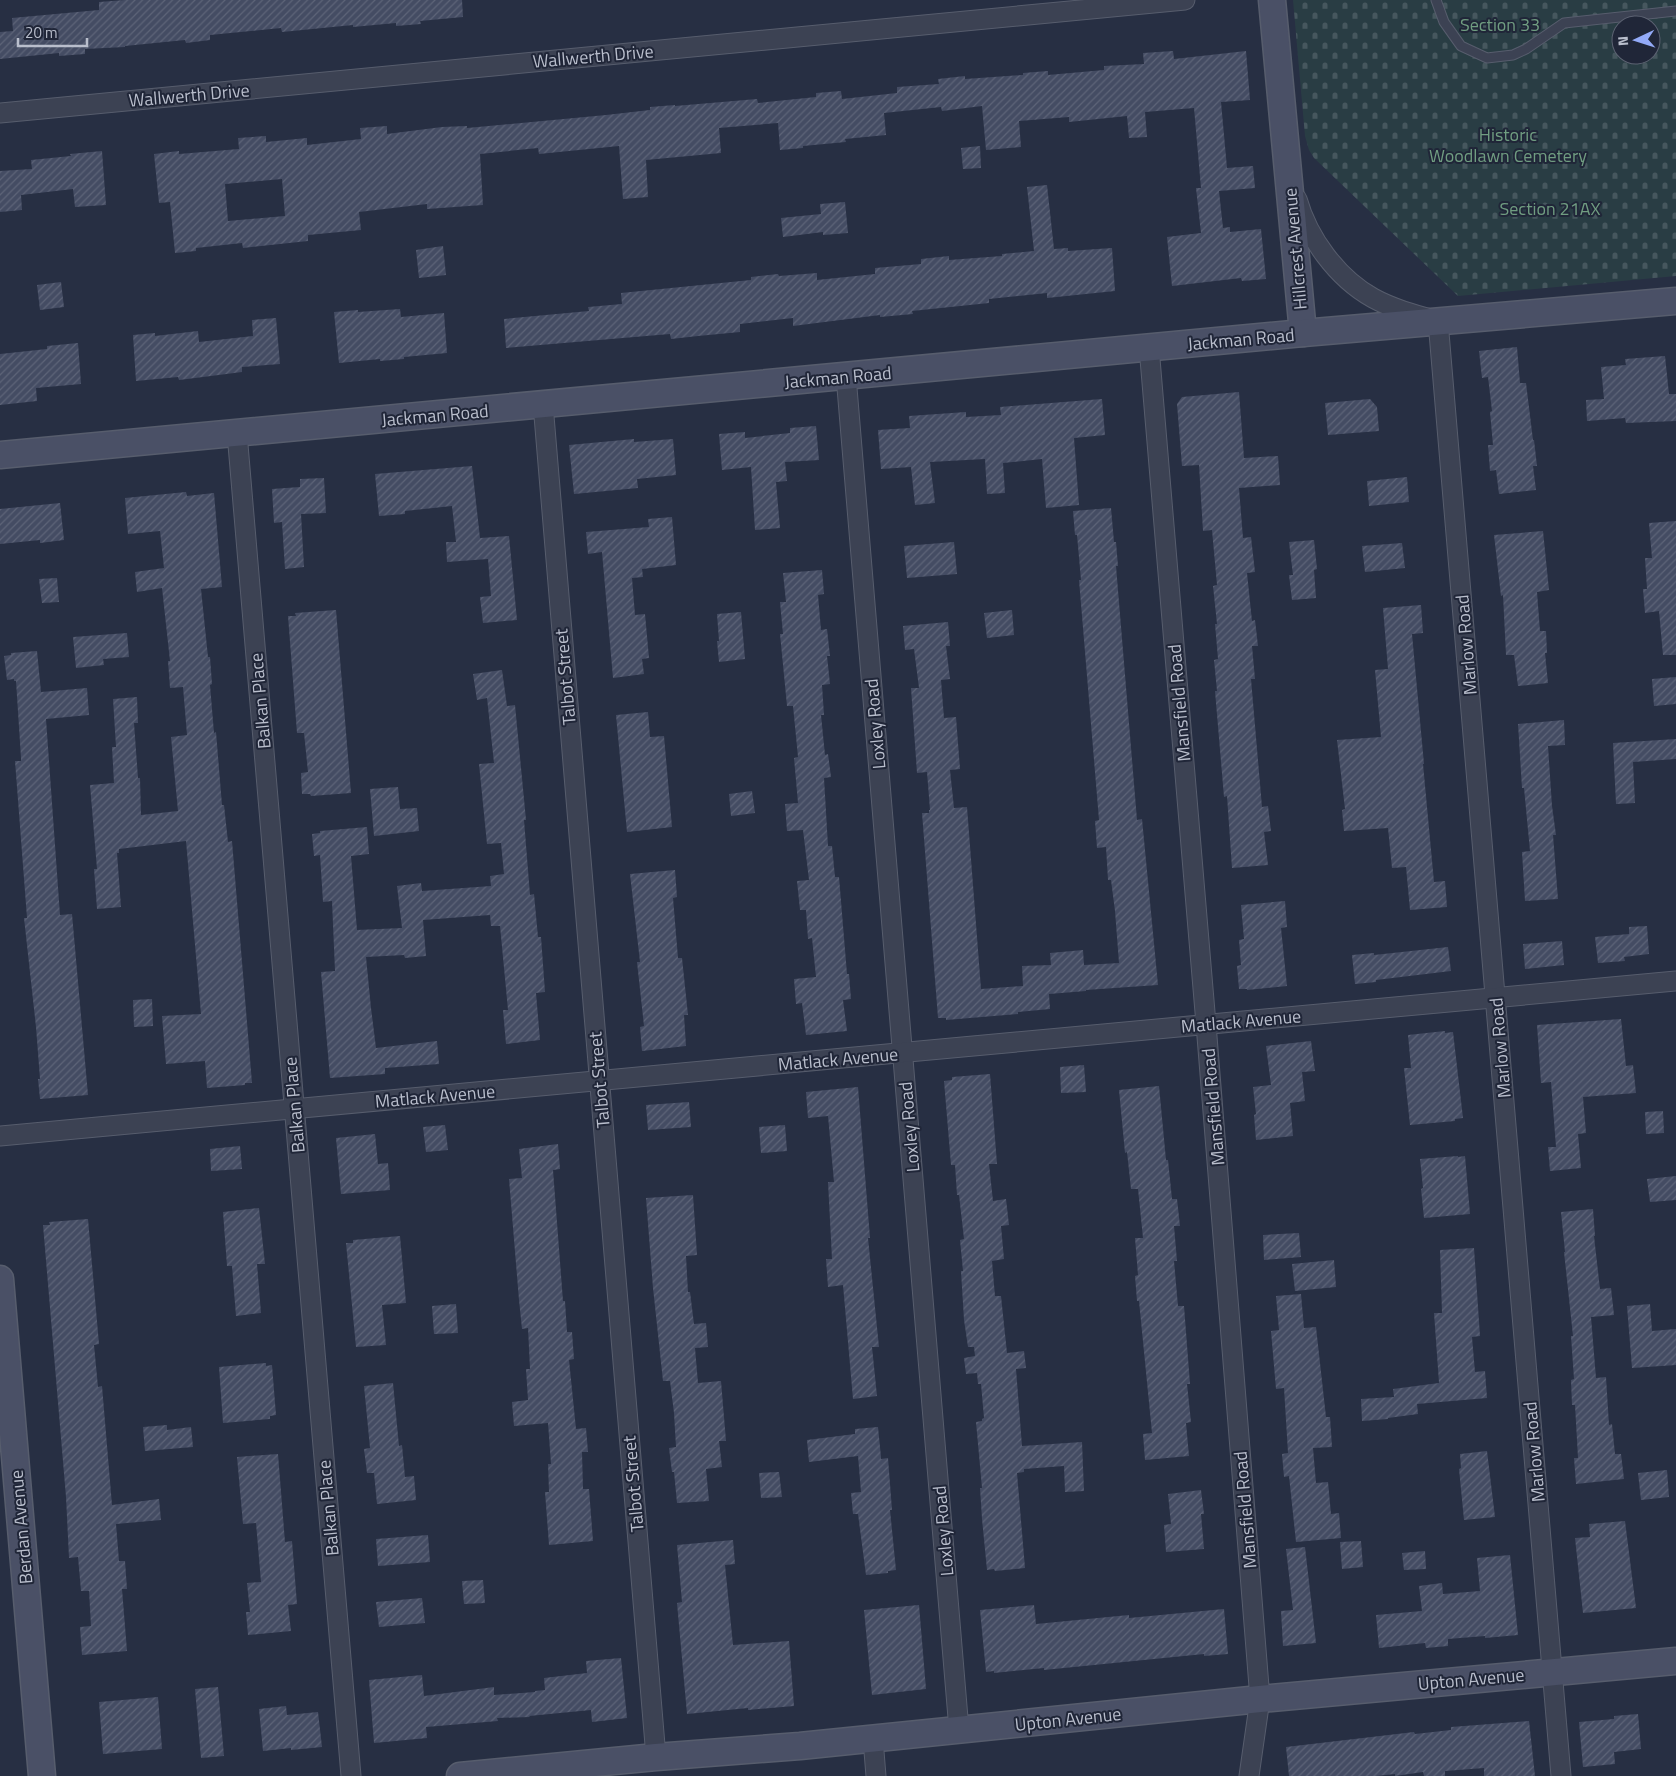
<svg xmlns="http://www.w3.org/2000/svg" width="1676" height="1776" viewBox="0 0 1676 1776" font-family="'Titillium Web',sans-serif">
<style>
.cemetery{fill:url(#cemetery-stones);fill-rule:evenodd}
.building{fill:url(#building-hatch);fill-rule:evenodd}
.lines{fill:none;stroke-linecap:round;stroke-linejoin:round}
.lane-casing{stroke:#575d6d;stroke-width:11}
.street-casing{stroke:#575d6d;stroke-width:21}
.secondary-casing{stroke:#575d6d;stroke-width:29}
.lane{stroke:#3c4253;stroke-width:9}
.street{stroke:#3c4253;stroke-width:19}
.secondary{stroke:#4a5066;stroke-width:26}
.labels{text-anchor:middle;dominant-baseline:central;stroke-width:4;stroke-linejoin:round;paint-order:stroke}
.park-label{font-size:18px;fill:#709d81;stroke:#202638}
.street-label{font-size:18px;fill:#b9becc;stroke:#202638}
</style>
<defs>
<pattern id="cemetery-stones" width="16" height="16" patternUnits="userSpaceOnUse" patternTransform="scale(1.25)"><rect width="16" height="16" fill="#293d44"/><path d="M2 7V4a2 2 0 0 1 4 0v3zM10 15v-3a2 2 0 0 1 4 0v3z" fill="#46575e"/></pattern>
<pattern id="building-hatch" width="6" height="6" patternUnits="userSpaceOnUse" patternTransform="scale(1.25)"><rect width="6" height="6" fill="#444c63"/><path d="M-1 1l2-2M0 6l6-6M5 7l2-2" fill="none" stroke="#5d6478"/></pattern>
</defs>
<rect width="100%" height="100%" fill="#272f43"/>
<!-- cemetery -->
<path class="cemetery" d="M1293 0H1676V276L1458 296 1314 158 1309 150 1305 136ZM1621 25H1651V55H1621Z"/>
<!-- building -->
<g class="building">
<path d="M125 0H462L463 17 420 21 421 24 396 26V23L353 27V25L282 32 281 28 210 35V40L186 43 185 40 125 46V47L85 49V54L59 56V53L0 59V32L13 31 12 18 99 10V2Z"/>
<path d="M1173 51 1174 59 1246 51 1250 100 1221 102 1227 168 1253 166 1255 188 1219 191 1223 228 1230 227V232L1261 229 1266 279 1242 281 1241 278 1172 286 1167 237 1201 233 1196 188H1201L1194 108 1145 112 1147 137 1129 138 1127 116 1069 122V117L1019 121 1021 147 986 150 982 106 942 111 941 107 884 113 886 135 845 139 846 142 803 146V148L780 150 778 123 719 128 721 153 646 160 648 197 623 199 619 146 539 154 538 148 480 154 483 205 427 209V204L359 212 361 230 308 235V241L243 248 242 243 196 248V251L175 253 170 202 159 203 154 154 179 151V154L239 149 238 138 266 136V142L307 138V145L361 139 360 128 387 126V134L442 127 467 126V128L606 115 650 110V107L675 105V106L757 99 758 103 816 97V93L841 91 842 99 897 93V87L939 84 938 79 965 76V79L1023 75V73L1048 71V75L1104 70V66L1144 64 1143 53ZM282 179 285 216 228 221 225 184Z"/>
<path d="M980 146 981 168 963 169 961 148Z"/>
<path d="M102 151 106 205 75 207 73 189 21 195 22 210 0 212V171L32 169 31 160 71 156 70 154Z"/>
<path d="M1047 185 1054 249 1068 248V251L1112 248 1115 291 1047 298V293L989 299V303L912 311 913 314 880 317V315L793 326V318L740 324V332L698 336 671 339 670 334 506 348 504 319 589 311 588 307 622 304 621 293 751 280V277L778 274 779 276 817 273V280L875 274V268L921 264V259L949 256V260L1002 256V254L1034 251 1027 187Z"/>
<path d="M845 202 848 233 823 235V232L783 237 781 218 821 214 820 204Z"/>
<path d="M443 246 446 275 419 278 416 250Z"/>
<path d="M61 282 64 307 40 310 37 285Z"/>
<path d="M400 309 401 317 444 313 447 353 404 357V359L380 361V359L339 363 334 312 358 310V312Z"/>
<path d="M276 318 280 364 242 367V372L203 377 179 380 178 377 136 381 133 335 155 333V336L198 331 199 342 253 336 252 320Z"/>
<path d="M78 343 81 384 36 388 37 401 0 405V354L47 349V346Z"/>
<path d="M1517 347 1520 383H1526L1533 440H1534L1537 466H1533L1536 490 1499 494 1496 470 1490 471 1488 445H1493L1490 412 1492 411 1488 377 1482 378 1479 351Z"/>
<path d="M1665 356 1669 394H1676V421L1626 423 1625 418 1587 421 1586 400 1604 399 1601 367 1626 365 1625 359Z"/>
<path d="M1239 392 1244 458 1278 456 1280 485 1239 488 1243 538 1251 537 1255 572 1247 573 1252 621 1255 620 1258 646H1252L1255 679H1251L1262 807 1268 806 1271 831 1264 832 1268 865 1232 868 1227 796 1224 797 1215 691H1217L1214 660 1218 659 1215 624H1217L1213 586 1217 585 1212 530 1203 531 1199 465 1182 466 1177 404 1182 397Z"/>
<path d="M1102 399 1105 435 1074 438 1079 505 1046 508 1042 459 1003 463 1005 493 987 494 985 459 930 462 935 503 915 505 911 467 881 469 878 430 910 428 909 416 966 412V417L1001 415 1000 407Z"/>
<path d="M1370 399 1377 407 1379 431 1328 435 1325 403Z"/>
<path d="M816 426 819 460 785 462 787 481 776 482 780 528 755 530 751 467 722 470 719 434 745 432V438L790 433V428Z"/>
<path d="M634 439V442L673 439 676 475 637 479 638 488 574 494 569 445Z"/>
<path d="M472 466 480 538 509 536 517 620 483 623 480 597 491 596 488 559 447 562 446 542H456L452 506 405 511V514L379 516 375 474Z"/>
<path d="M1407 477 1409 502 1369 506 1367 481Z"/>
<path d="M324 478 326 513 301 514 304 567 285 569 282 522 274 523 272 489 300 487V479Z"/>
<path d="M186 492 187 496 214 493 222 587 201 589 208 657H210L212 684 210 685 214 733 216 732 222 805H224L228 842 232 841 252 1083H245V1085L207 1088 205 1061 166 1064 162 1016 201 1014 186 841 119 849V853H117L121 907 97 909 94 869H97L90 785 114 783 112 747H116L113 699 137 697 138 723H134L138 778H140L141 815 178 811 171 737 187 735 183 687 170 688 168 661H170L162 588 137 592 135 572 164 568 160 531 128 534 125 498Z"/>
<path d="M60 503 64 540 40 543V540L0 544V509Z"/>
<path d="M1111 508 1114 542H1116L1118 566H1116L1137 820 1142 819 1158 985 1086 990V991L1049 994 1050 1009 1018 1012V1014L946 1020V1018H938L922 813H929V810H930L927 772 917 773 911 688H919L914 649 905 650 903 626 948 622 950 646H946L950 679 941 680 944 718 956 717 960 769 950 770 954 808 967 807 981 989 1023 986 1022 966 1051 965 1050 953 1083 950 1084 965 1119 963 1115 911 1111 880H1108L1106 847 1097 848 1095 821 1099 820 1079 580H1081L1077 535H1075L1073 511Z"/>
<path d="M672 517 676 565 642 569 643 577 632 578 635 615 645 614 649 658 642 659 644 674 613 678 602 552 588 554 586 532 649 527 648 519Z"/>
<path d="M1676 521V655H1663L1659 611 1645 613 1643 589H1647L1645 558H1652L1649 523Z"/>
<path d="M1543 531 1549 590 1537 592 1540 631H1546L1547 653H1545L1548 683 1518 686 1514 655H1506L1503 595 1501 596 1494 535Z"/>
<path d="M1314 540 1317 569 1314 570 1316 598 1292 600 1289 575H1293L1289 542Z"/>
<path d="M954 542 957 574 907 578 904 546Z"/>
<path d="M1402 543 1405 568 1365 572 1362 546Z"/>
<path d="M822 570 824 594 818 595 821 630 827 629 830 656H827L830 684 822 685 824 715H821L825 755 828 754 831 777 824 778 828 846H832L835 877H839L847 974H849L851 999 843 1000 847 1031 806 1035 802 1003 796 1004 794 979 816 977 812 938 808 939 806 910H800L797 881 809 880 803 830 787 831 785 804 798 803 794 758 798 757 793 706H787L780 634H783L780 602H786L783 573Z"/>
<path d="M57 578 59 602 42 603 39 579Z"/>
<path d="M1421 605 1423 633 1412 634 1424 764H1423L1434 882 1445 881 1447 907 1410 910 1406 867 1392 868 1388 828 1344 831 1342 810 1345 809 1337 740 1381 737 1375 670 1388 669 1383 608Z"/>
<path d="M336 610 351 793 311 796 310 794H302L301 773 308 772 304 733H297L288 616H296L295 613Z"/>
<path d="M1012 610 1014 635 987 638 984 613Z"/>
<path d="M741 612 745 659 719 662 717 641H719L717 614Z"/>
<path d="M127 633 129 657 103 659 104 665 76 668 73 637Z"/>
<path d="M37 651 41 692 87 688 89 715 46 719 60 915 72 914 88 1095 40 1099 38 1079H40L36 1027 24 918H27L15 761H21V758L16 681H14V679L7 680 4 656 11 655V653Z"/>
<path d="M502 670 507 706 515 705 526 820H524L530 895 534 894 538 937H541L545 992 536 993 540 1040 506 1044 503 1010H508L500 926H491L490 915 423 920 426 956 405 958 404 955 366 957 371 1008 376 1048 437 1041 439 1064 385 1068V1074L330 1078 321 972 335 971 332 901 323 902 320 855 314 856 312 834 320 833V831L367 827 369 854 351 856 357 930 402 928 397 886 421 883 422 891 491 886 490 876 504 874 501 843 487 844 479 764 494 763 487 698 477 700 473 674Z"/>
<path d="M1676 677V704L1654 706 1652 679Z"/>
<path d="M648 712 650 737 664 736 672 827 627 832 616 715Z"/>
<path d="M1564 720 1565 745 1548 746 1552 806 1556 835H1553L1558 899 1525 901 1522 852 1530 851 1524 788H1522L1518 724Z"/>
<path d="M1676 739V759L1633 762 1635 803 1616 804 1613 743Z"/>
<path d="M398 787 400 809 417 808 419 831 374 836 370 789Z"/>
<path d="M752 791 755 813 731 816 729 794Z"/>
<path d="M675 870 677 897 673 898 678 958H682L688 1015H684L686 1046 642 1051 640 1027 644 1026 637 962H640L630 874Z"/>
<path d="M1285 901 1287 927 1281 928 1287 986 1247 990V989H1239L1237 966 1241 965 1239 940 1244 939 1241 905Z"/>
<path d="M1647 926 1649 954 1624 957 1625 961 1598 963 1595 937 1629 934V927Z"/>
<path d="M1562 941 1564 965 1525 969 1523 944Z"/>
<path d="M1448 947 1451 971 1376 980V982L1355 984 1352 955 1374 953V955Z"/>
<path d="M152 999 153 1026 134 1027 133 1000Z"/>
<path d="M1621 1019 1626 1066 1633 1065 1636 1093 1583 1097 1586 1133 1578 1134 1581 1168 1550 1171 1548 1147H1556L1551 1082 1541 1083 1537 1025Z"/>
<path d="M1445 1031V1033L1453 1032 1463 1118 1455 1119V1121L1410 1125 1404 1068H1411L1408 1035Z"/>
<path d="M1311 1041 1315 1071 1302 1072 1305 1101 1290 1103 1293 1136 1256 1140 1254 1115 1256 1114 1253 1087 1271 1085 1266 1046Z"/>
<path d="M1084 1065 1086 1092 1061 1093 1060 1067Z"/>
<path d="M990 1074 997 1164H989L993 1201 1006 1199 1009 1225 1001 1226 1004 1259 992 1261 995 1296H1001L1007 1353 1024 1351 1026 1368 1016 1369 1022 1446 1082 1442 1084 1491 1065 1492 1064 1466 1024 1469V1472L1017 1473 1025 1568 995 1571 994 1569 987 1570 982 1519 980 1488H982L976 1422 982 1421V1419L984 1418 981 1384H978L977 1373 966 1374 964 1358 975 1356 974 1347H968L964 1320 961 1271H963L960 1240 964 1239 959 1195H957L955 1165H951L944 1081 952 1080V1077Z"/>
<path d="M1159 1086 1166 1160H1168L1172 1199H1177L1180 1226H1174L1177 1261H1174L1178 1306H1184L1190 1384H1187L1191 1422 1186 1423 1189 1456 1145 1460 1143 1434 1152 1433 1139 1301H1137L1135 1276 1138 1275 1135 1238H1143L1138 1189H1131L1127 1152 1125 1153 1119 1090Z"/>
<path d="M858 1087 870 1238H868L879 1347H872L877 1396 853 1399 843 1285 828 1287 826 1259H832L828 1182H834L828 1116 808 1118 806 1092Z"/>
<path d="M689 1102 691 1127 648 1130 646 1105Z"/>
<path d="M1663 1111 1664 1133 1646 1134 1645 1112Z"/>
<path d="M445 1125 448 1150 426 1152 423 1127Z"/>
<path d="M785 1125 787 1151 761 1153 759 1127Z"/>
<path d="M375 1134 378 1164 388 1163 390 1190 341 1194 336 1138Z"/>
<path d="M558 1144 560 1169 553 1170 563 1301H565L567 1332H572L574 1359 569 1360 576 1429 586 1428 588 1452H582L583 1489H589L593 1541 549 1545 545 1492H549L548 1464H551L548 1423 514 1426 512 1402 528 1400 526 1369H530L528 1328 522 1329 519 1300 509 1179 522 1178 519 1149Z"/>
<path d="M240 1146 242 1169 211 1171 210 1149Z"/>
<path d="M1458 1156V1157L1465 1156 1470 1214 1424 1218 1421 1189 1423 1188 1420 1159Z"/>
<path d="M1676 1176V1200L1650 1202 1647 1179Z"/>
<path d="M693 1195 697 1255 686 1256 688 1292H690L694 1324 706 1323 708 1347 695 1348 698 1383 721 1381 726 1441H719L722 1467 706 1469 709 1501 677 1503 674 1472H672L669 1448 676 1447 674 1413 670 1381H663L653 1288 646 1198Z"/>
<path d="M259 1208 265 1264H257L261 1313 236 1316 232 1266H227L223 1212Z"/>
<path d="M1593 1209 1595 1236H1594L1600 1289 1611 1288 1614 1315 1591 1317 1596 1378 1606 1377 1609 1425 1612 1424 1615 1454H1621L1624 1479 1576 1484 1574 1458H1578L1575 1405H1572L1571 1380 1574 1379 1571 1336H1573L1564 1252H1565L1561 1212Z"/>
<path d="M88 1219 99 1344 94 1345 98 1387 102 1386 112 1505 159 1499 161 1520 116 1524 119 1561H125L127 1589H122L127 1651 82 1655 80 1627 91 1626 89 1591H81L78 1557 69 1558 66 1497 43 1225H50L49 1222Z"/>
<path d="M1299 1233 1301 1257 1264 1260 1263 1235Z"/>
<path d="M400 1236 406 1303 382 1305 386 1345 356 1347 346 1243H353V1240Z"/>
<path d="M1474 1248 1480 1336 1472 1337 1475 1372 1485 1371 1487 1398 1417 1404 1418 1414 1388 1418V1419L1362 1421 1361 1399 1394 1397 1393 1389 1439 1383 1434 1313H1442L1440 1250Z"/>
<path d="M1334 1260 1336 1287 1295 1291 1292 1264Z"/>
<path d="M1301 1294 1304 1328 1316 1327 1326 1417H1330L1332 1447 1313 1448 1316 1483 1328 1482 1331 1514 1339 1513 1341 1538 1296 1542 1289 1476 1284 1477 1282 1454 1288 1453 1284 1388 1276 1389 1271 1331 1279 1330 1276 1296Z"/>
<path d="M456 1304 458 1333 434 1334 432 1306Z"/>
<path d="M1650 1304 1652 1331 1676 1329V1365L1632 1368 1627 1306Z"/>
<path d="M266 1363V1366L272 1365 276 1415 270 1416V1419L223 1423 219 1367Z"/>
<path d="M393 1383 399 1446 402 1445 405 1477 414 1476 416 1500 377 1504 374 1473H367L364 1449 370 1448 364 1386Z"/>
<path d="M167 1425V1430L191 1427 193 1447 145 1451 143 1427Z"/>
<path d="M878 1427 881 1457V1459L888 1458 892 1510H890L896 1570 888 1571V1573L866 1575 858 1514H853L851 1493 861 1492 858 1456 809 1462 807 1440 855 1434V1429Z"/>
<path d="M1487 1451 1495 1517 1464 1520 1459 1469 1461 1468 1460 1454Z"/>
<path d="M278 1454 285 1542 292 1541 297 1604 288 1605 291 1631 248 1635 246 1612H250L247 1583 261 1582 256 1523 243 1524 237 1457Z"/>
<path d="M1667 1470 1669 1497 1641 1500 1638 1473Z"/>
<path d="M779 1472 782 1497 761 1498 759 1473Z"/>
<path d="M1201 1490 1204 1514H1201L1204 1549 1166 1552 1164 1525 1171 1524 1168 1494Z"/>
<path d="M1625 1521 1636 1608 1583 1613 1575 1538 1590 1537 1589 1524Z"/>
<path d="M428 1535 430 1562 378 1566 376 1539Z"/>
<path d="M733 1540 735 1564 725 1565 733 1645 789 1641 794 1706 748 1710V1708L687 1714 677 1603 682 1602 677 1545Z"/>
<path d="M1361 1541 1363 1567 1342 1569 1340 1542Z"/>
<path d="M1305 1547 1316 1643 1283 1646 1281 1611 1293 1610 1286 1549Z"/>
<path d="M1425 1551 1426 1569 1404 1570 1402 1553Z"/>
<path d="M1510 1555 1518 1635 1485 1638V1636L1448 1639V1646L1426 1648 1425 1643 1379 1648 1376 1615 1422 1611 1419 1586 1442 1583 1443 1594 1480 1591 1477 1558Z"/>
<path d="M483 1580 485 1603 464 1604 462 1581Z"/>
<path d="M422 1598 425 1623 379 1627 376 1602Z"/>
<path d="M919 1605 926 1689 872 1695 864 1610Z"/>
<path d="M1034 1605 1036 1624 1129 1615V1618L1224 1609 1228 1654 1204 1656V1654L1044 1670V1668L994 1673V1671L986 1672 980 1610Z"/>
<path d="M621 1658 627 1718 592 1722 591 1710 529 1716 530 1717 497 1718 498 1721 426 1727 427 1738 374 1743 369 1680 422 1675 424 1696 494 1687V1695L535 1692V1691L545 1690 544 1678 587 1673 586 1661Z"/>
<path d="M218 1687 224 1756 201 1758 195 1689Z"/>
<path d="M158 1697 162 1749 103 1754 99 1702Z"/>
<path d="M286 1706 287 1715 318 1712 322 1747 291 1750V1748L263 1751 259 1709Z"/>
<path d="M1638 1714 1641 1749 1614 1752 1615 1764 1583 1767 1579 1722 1614 1719V1716Z"/>
<path d="M1529 1721 1535 1776H1484V1768L1445 1771V1776H1424L1423 1772 1395 1776V1774L1376 1776H1289L1286 1747 1414 1732 1415 1734 1451 1730V1727Z"/>
</g>
<g class="lines">
<!-- lane casing -->
<g class="lane-casing">
<path id="lane" d="M1436 0 1444 22 1461 46 1487 58 1513 55 1526 49 1564 23 1676 11"/>
</g>
<!-- street casing -->
<g class="street-casing">
<g id="street">
<path d="M0 113 1185 0"/>
<path d="M1297 199C1308 238 1337 278 1373 298 1393 309 1416 315 1438 321L1561 1776"/>
<path d="M1149 347 1206 1024 1260 1699 1249 1776"/>
<path d="M846 376 959 1730"/>
<path d="M543 404 656 1757"/>
<path d="M237 433 351 1776"/>
<path d="M0 1136 1676 981"/>
<path d="M873 1739 876 1776"/>
</g>
</g>
<!-- secondary casing -->
<g class="secondary-casing">
<g id="secondary">
<path d="M1272 0 1303 333"/>
<path d="M0 455 1303 333 1676 301"/>
<path d="M0 1279 42 1776"/>
<path d="M460 1776 656 1757 800 1746 1260 1699 1676 1661"/>
</g>
</g>
<!-- lane -->
<use href="#lane" class="lane"/>
<!-- street -->
<use href="#street" class="street"/>
<!-- secondary -->
<use href="#secondary" class="secondary"/>
</g>
<g class="labels">
<!-- park labels -->
<g class="park-label">
<text x="1500" y="24">Section 33</text>
<text x="1508" y="134">Historic<tspan x="1508" dy="21">Woodlawn Cemetery</tspan></text>
<text x="1550" y="208">Section 21AX</text>
</g>
<!-- street labels -->
<g class="street-label">
<text transform="translate(593 56) rotate(-5)">Wallwerth Drive</text>
<text transform="translate(189 95) rotate(-5)">Wallwerth Drive</text>
<text transform="translate(1295 249) rotate(-95)">Hillcrest Avenue</text>
<text transform="translate(1241 339) rotate(-5)">Jackman Road</text>
<text transform="translate(838 377) rotate(-5)">Jackman Road</text>
<text transform="translate(435 415) rotate(-5)">Jackman Road</text>
<text transform="translate(1466 645) rotate(-95)">Marlow Road</text>
<text transform="translate(565 677) rotate(-95)">Talbot Street</text>
<text transform="translate(260 701) rotate(-95)">Balkan Place</text>
<text transform="translate(1179 703) rotate(-95)">Mansfield Road</text>
<text transform="translate(875 724) rotate(-95)">Loxley Road</text>
<text transform="translate(1241 1021) rotate(-5)">Matlack Avenue</text>
<text transform="translate(1500 1048) rotate(-95)">Marlow Road</text>
<text transform="translate(838 1059) rotate(-5)">Matlack Avenue</text>
<text transform="translate(599 1080) rotate(-95)">Talbot Street</text>
<text transform="translate(435 1096) rotate(-5)">Matlack Avenue</text>
<text transform="translate(294 1105) rotate(-95)">Balkan Place</text>
<text transform="translate(1213 1107) rotate(-95)">Mansfield Road</text>
<text transform="translate(909 1127) rotate(-95)">Loxley Road</text>
<text transform="translate(1534 1452) rotate(-95)">Marlow Road</text>
<text transform="translate(633 1484) rotate(-95)">Talbot Street</text>
<text transform="translate(328 1508) rotate(-95)">Balkan Place</text>
<text transform="translate(1245 1510) rotate(-95)">Mansfield Road</text>
<text transform="translate(21 1527) rotate(-95)">Berdan Avenue</text>
<text transform="translate(943 1531) rotate(-95)">Loxley Road</text>
<text transform="translate(1471 1679) rotate(-5)">Upton Avenue</text>
<text transform="translate(1068 1719) rotate(-6)">Upton Avenue</text>
</g>
</g>
<!-- north arrow -->
<g transform="translate(1636 40) rotate(266)"><circle r="24" fill="#202638" stroke="#5d6373"/>
<path d="M0-4L9 19L0 12L-9 19Z" fill="#93aaf8"/>
<text y="-8" font-size="14" font-weight="bold" text-anchor="middle" fill="#b9becc">N</text>
</g>
<!-- scale -->
<path d="M18 38v8h69v-8" fill="none" stroke="#b9becc" stroke-width="2.5"/>
<text x="25" y="38" font-size="15" fill="#b9becc" stroke="#202638" stroke-width="4" paint-order="stroke">20 m</text>
</svg>
